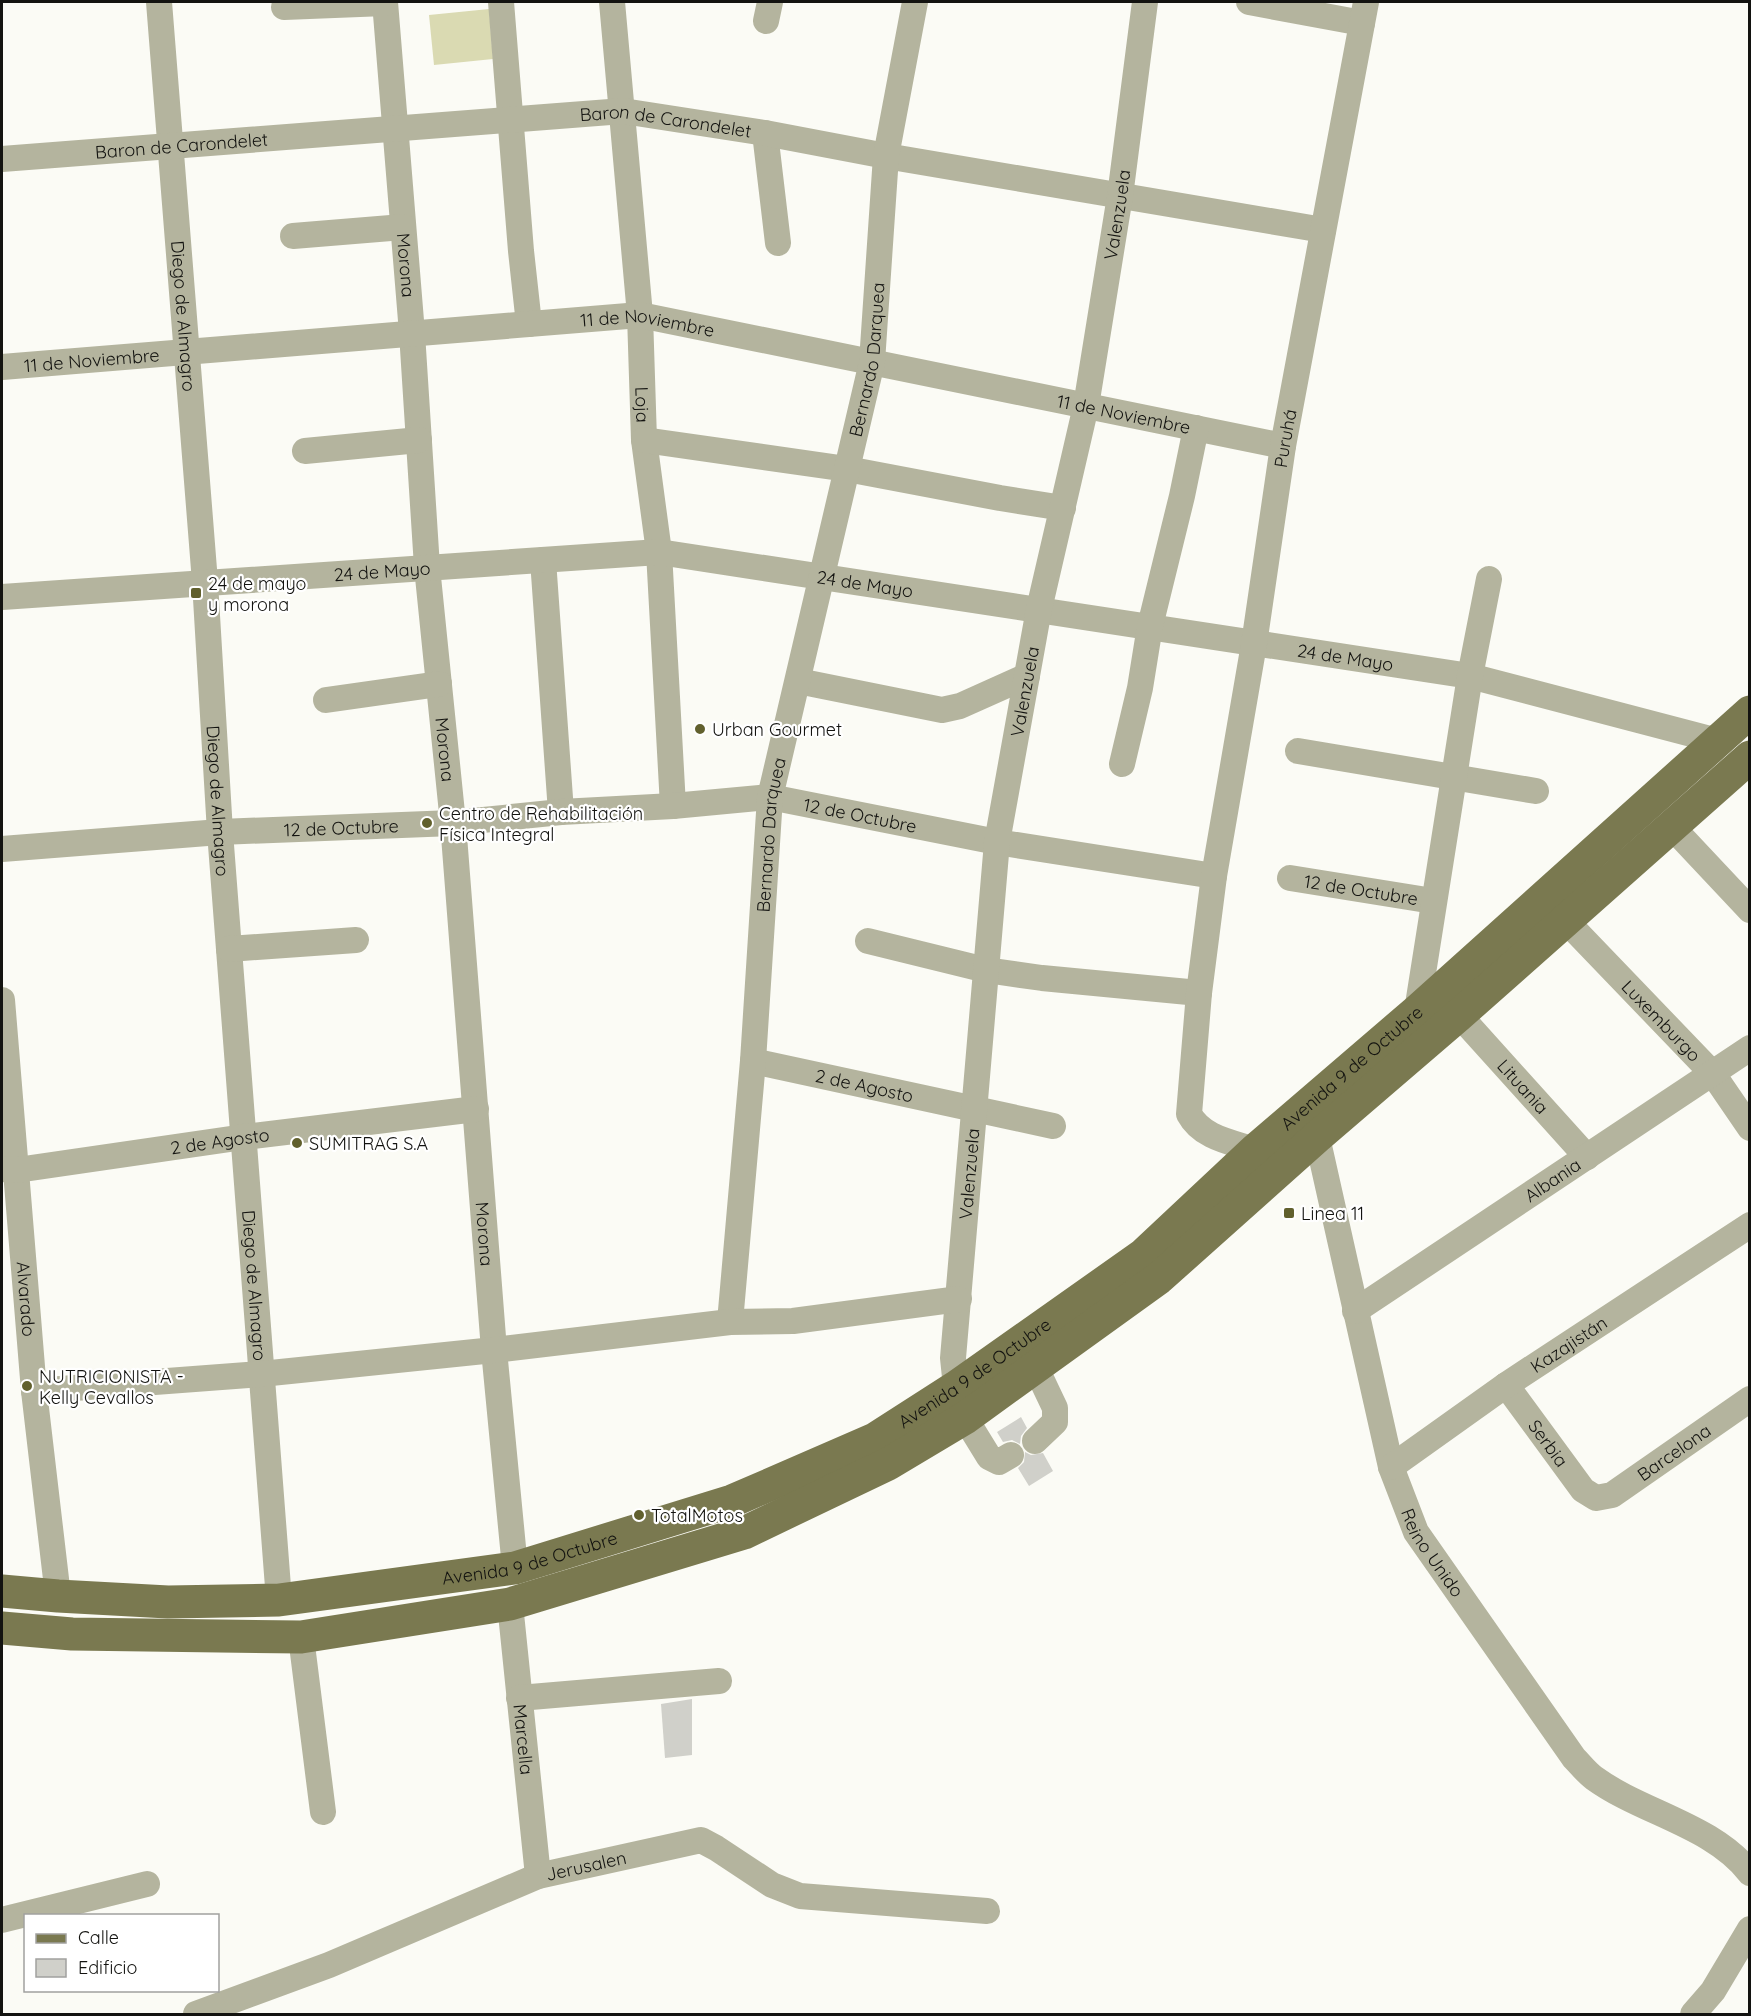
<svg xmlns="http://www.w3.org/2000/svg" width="1751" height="2016" viewBox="0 0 1751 2016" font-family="Quicksand,sans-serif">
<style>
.green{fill:#dadab2}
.building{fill:#d0d0ca}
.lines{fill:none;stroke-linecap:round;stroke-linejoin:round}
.minor{stroke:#b4b49e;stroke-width:26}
.major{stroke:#7a7950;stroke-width:33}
.poi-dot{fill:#61602d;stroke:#fff;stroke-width:2}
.labels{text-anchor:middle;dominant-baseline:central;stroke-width:4.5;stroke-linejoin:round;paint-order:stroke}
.street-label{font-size:18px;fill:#131310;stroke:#fff}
.poi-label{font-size:18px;fill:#131310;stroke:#fff;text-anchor:start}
</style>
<rect width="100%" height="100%" fill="#fbfbf5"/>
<!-- green -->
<path class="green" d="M489 9 493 59 434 65 429 15Z"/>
<!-- building -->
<g class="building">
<path d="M1021 1417 1027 1428 1021 1436 1020 1444 1012 1440 1003 1442 997 1432Z"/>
<path d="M1025 1452 1031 1455 1043 1453 1053 1471 1029 1486 1018 1468 1024 1462Z"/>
<path d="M692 1699V1755L665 1758 661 1704Z"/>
</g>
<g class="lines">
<!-- minor -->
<g class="minor">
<path id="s1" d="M159 2 205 582 220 832 279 1600"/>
<path id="s2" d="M385 2 412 333 427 567 453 823 494 1350 515 1568"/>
<path d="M501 2 521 251 529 324"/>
<path id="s3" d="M612 2 640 315 644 440 659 552 673 806"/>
<path d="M1249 2 1362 23"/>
<path d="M284 7 385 3"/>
<path d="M766 21 770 2"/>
<path d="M765 133 778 243"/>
<path id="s4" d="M2 159 623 111 765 133 886 156 1323 230"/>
<path d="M293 236 403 227"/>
<path id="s5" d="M2 367 640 315 1283 446"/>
<path d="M644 440 847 469 1000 498 1063 508"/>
<path d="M305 451 419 440"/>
<path d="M543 560 561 812"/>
<path id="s6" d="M2 597 659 552 1470 676 1718 741"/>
<path d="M798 681 942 710 960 706 1027 676"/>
<path d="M326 700 439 684"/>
<path d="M1298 751 1536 791"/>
<path d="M1122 764 1140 688 1150 626 1182 496 1196 428"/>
<path d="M1672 827 1750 910"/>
<path id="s7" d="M2 849 220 832 453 823 561 812 673 806 770 797 997 842 1214 876"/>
<path id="s8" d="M1290 878 1433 901"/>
<path id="s9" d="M1566 921 1713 1074 1750 1128"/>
<path d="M868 941 986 970 1042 978 1199 993"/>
<path d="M229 949 356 940"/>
<path id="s10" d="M2 1000 34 1391 58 1596"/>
<path d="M1417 1011 1470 676 1489 579"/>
<path id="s11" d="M1459 1015 1587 1157"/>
<path id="s12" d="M753 1061 1053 1126"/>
<path id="s13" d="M1309 1123 1317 1137 1391 1467 1416 1532 1574 1758C1580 1764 1586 1772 1594 1778 1642 1813 1713 1825 1750 1873"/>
<path id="s14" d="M1255 1150C1231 1142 1202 1138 1189 1114L1199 993 1214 876 1254 644 1283 446 1366 2"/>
<path id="s15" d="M2 1169 17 1170 244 1137 476 1109"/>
<path id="s16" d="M1355 1311 1750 1048"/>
<path id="s17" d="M730 1322 753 1061 770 797 872 362 886 156 915 2"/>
<path id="s18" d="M1506 1385 1583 1490 1596 1498 1612 1495 1750 1399"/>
<path id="s19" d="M956 1387 953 1358 997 842 1039 609 1086 406 1120 196 1145 2"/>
<path d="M34 1391 261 1374 494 1350 730 1322 793 1321 959 1299"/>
<path d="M965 1418 989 1457 999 1462 1011 1455"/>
<path d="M1035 1441 1055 1422V1408L1036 1368"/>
<path id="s20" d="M1391 1467 1506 1385 1750 1225"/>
<path id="s21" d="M510 1604 538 1876"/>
<path d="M301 1637 323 1812"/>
<path d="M519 1698 719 1681"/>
<path d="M2 1920 147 1884"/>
<path id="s22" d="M196 2014 329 1965 538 1876 701 1840 716 1848 772 1885 800 1896 987 1911"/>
<path d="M1693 2014 1713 1991 1750 1929"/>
</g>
<!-- major -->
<g class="major">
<path id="s23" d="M2 1591 58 1596 168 1602 279 1600 515 1568 732 1501 875 1439 956 1387 1143 1255 1255 1150 1417 1011 1750 712"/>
<path d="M2 1628 72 1634 301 1637 510 1604 744 1533 888 1464 965 1418 1159 1278 1317 1137 1459 1015 1750 757"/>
</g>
</g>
<!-- markers -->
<g class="poi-dot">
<rect x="190" y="587" width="12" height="12" rx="3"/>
<circle cx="700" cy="729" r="6"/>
<circle cx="427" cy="823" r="6"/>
<circle cx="297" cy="1143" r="6"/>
<rect x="1283" y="1207" width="12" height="12" rx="3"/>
<circle cx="27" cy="1386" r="6"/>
<circle cx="639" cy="1515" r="6"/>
</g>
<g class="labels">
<!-- street labels -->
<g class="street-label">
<text stroke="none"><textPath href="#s4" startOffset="666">Baron de Carondelet</textPath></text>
<text stroke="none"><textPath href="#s4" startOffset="180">Baron de Carondelet</textPath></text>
<text stroke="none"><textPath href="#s19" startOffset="1186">Valenzuela</textPath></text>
<text stroke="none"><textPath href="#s2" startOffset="264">Morona</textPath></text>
<text stroke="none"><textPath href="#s1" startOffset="315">Diego de Almagro</textPath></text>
<text stroke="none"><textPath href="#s5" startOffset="648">11 de Noviembre</textPath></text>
<text stroke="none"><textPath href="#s5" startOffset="90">11 de Noviembre</textPath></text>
<text stroke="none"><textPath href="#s17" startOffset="975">Bernardo Darquea</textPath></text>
<text stroke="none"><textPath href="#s3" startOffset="404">Loja</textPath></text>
<text stroke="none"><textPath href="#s5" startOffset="1134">11 de Noviembre</textPath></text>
<text stroke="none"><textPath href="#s14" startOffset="760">Puruhá</textPath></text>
<text stroke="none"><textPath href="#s6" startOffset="381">24 de Mayo</textPath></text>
<text stroke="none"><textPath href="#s6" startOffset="867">24 de Mayo</textPath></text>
<text stroke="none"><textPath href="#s6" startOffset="1353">24 de Mayo</textPath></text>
<text stroke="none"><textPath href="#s19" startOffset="700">Valenzuela</textPath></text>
<text stroke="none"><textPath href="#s2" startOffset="750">Morona</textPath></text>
<text stroke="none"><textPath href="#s1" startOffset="801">Diego de Almagro</textPath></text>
<text stroke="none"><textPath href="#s7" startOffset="862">12 de Octubre</textPath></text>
<text stroke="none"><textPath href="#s7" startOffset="340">12 de Octubre</textPath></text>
<text stroke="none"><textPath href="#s17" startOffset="489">Bernardo Darquea</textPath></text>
<text stroke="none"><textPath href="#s8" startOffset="72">12 de Octubre</textPath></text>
<text stroke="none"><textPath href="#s9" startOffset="138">Luxemburgo</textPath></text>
<text stroke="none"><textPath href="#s23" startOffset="1504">Avenida 9 de Octubre</textPath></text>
<text stroke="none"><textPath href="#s12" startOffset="114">2 de Agosto</textPath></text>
<text stroke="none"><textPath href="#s11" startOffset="96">Lituania</textPath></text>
<text stroke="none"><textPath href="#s15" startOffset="220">2 de Agosto</textPath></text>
<text stroke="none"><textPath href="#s19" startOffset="214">Valenzuela</textPath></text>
<text stroke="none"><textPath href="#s16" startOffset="237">Albania</textPath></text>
<text stroke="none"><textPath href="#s2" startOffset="1236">Morona</textPath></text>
<text stroke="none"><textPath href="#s1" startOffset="1287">Diego de Almagro</textPath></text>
<text stroke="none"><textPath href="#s10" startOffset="300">Alvarado</textPath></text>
<text stroke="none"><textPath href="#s20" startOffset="216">Kazajistán</textPath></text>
<text stroke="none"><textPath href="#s23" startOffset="1018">Avenida 9 de Octubre</textPath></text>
<text stroke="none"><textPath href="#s18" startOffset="72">Serbia</textPath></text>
<text stroke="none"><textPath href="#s18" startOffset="237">Barcelona</textPath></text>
<text stroke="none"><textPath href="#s13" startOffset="450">Reino Unido</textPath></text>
<text stroke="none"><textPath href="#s23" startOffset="532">Avenida 9 de Octubre</textPath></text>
<text stroke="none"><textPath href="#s21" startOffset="136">Marcella</textPath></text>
<text stroke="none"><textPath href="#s22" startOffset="418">Jerusalen</textPath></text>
</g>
<!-- poi labels -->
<g class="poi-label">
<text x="208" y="583">24 de mayo<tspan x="208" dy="21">y morona</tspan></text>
<text x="712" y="729">Urban Gourmet</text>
<text x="439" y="813">Centro de Rehabilitación<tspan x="439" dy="21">Física Integral</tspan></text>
<text x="309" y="1143">SUMITRAG S.A</text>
<text x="1301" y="1213">Linea 11</text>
<text x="39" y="1376">NUTRICIONISTA -<tspan x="39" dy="21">Kelly Cevallos</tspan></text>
<text x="651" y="1515">TotalMotos</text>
</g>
</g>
<!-- border -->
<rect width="1751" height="2016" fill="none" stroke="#131310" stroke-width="6"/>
<!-- legend -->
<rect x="24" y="1914" width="195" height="78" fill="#ffffff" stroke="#a1a19f" stroke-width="1.5"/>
<rect x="36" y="1934" width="30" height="9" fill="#7a7950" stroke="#a1a19f" stroke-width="1.5"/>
<text x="78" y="1944" font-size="18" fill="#131310">Calle</text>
<rect x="36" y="1959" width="30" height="18" fill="#d0d0ca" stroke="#a1a19f" stroke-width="1.5"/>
<text x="78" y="1974" font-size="18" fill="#131310">Edificio</text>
</svg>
